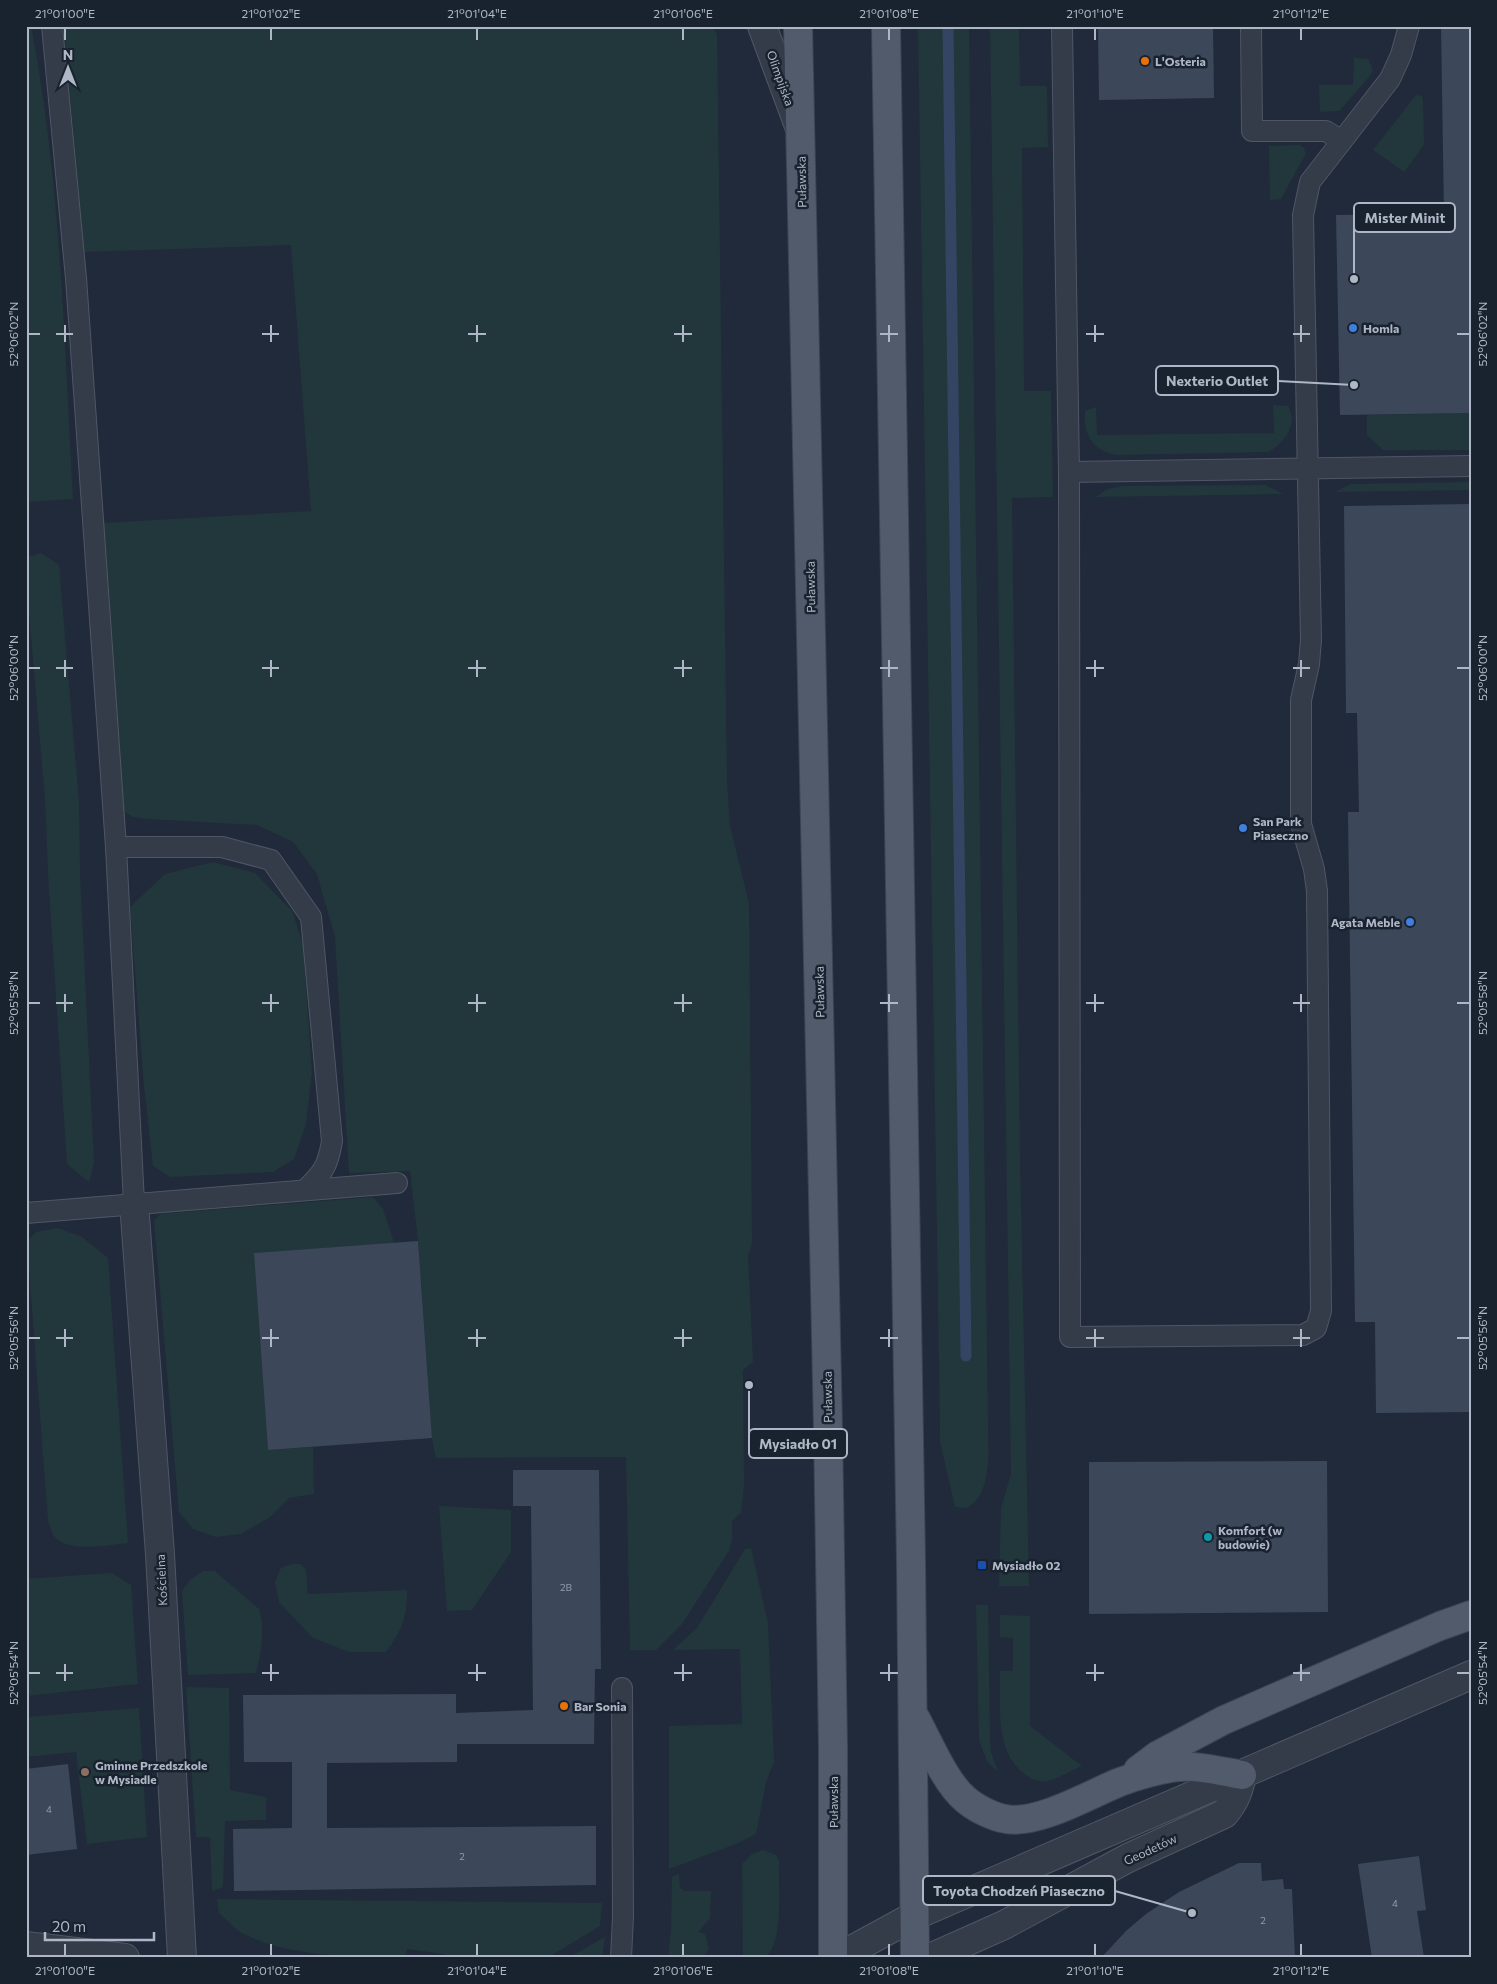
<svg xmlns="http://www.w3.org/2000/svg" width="1497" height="1984" viewBox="0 0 1497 1984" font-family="Commissioner,sans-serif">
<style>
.green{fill:#22373b}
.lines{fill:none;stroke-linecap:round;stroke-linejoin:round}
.stream{stroke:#334563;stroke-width:11}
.building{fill:#3c485a}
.service-casing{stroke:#4f5765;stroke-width:22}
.minor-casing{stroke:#4f5765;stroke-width:30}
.tertiary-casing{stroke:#4f5765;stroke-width:30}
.primary-casing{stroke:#3d4554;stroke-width:30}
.service{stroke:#343c4a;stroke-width:20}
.minor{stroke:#343c4a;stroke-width:28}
.tertiary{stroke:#343c4a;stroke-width:28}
.primary{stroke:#525b6b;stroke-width:28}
.ticks{fill:none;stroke:#afb7c7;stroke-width:2}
.food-dot{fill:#e8710a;stroke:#19222f;stroke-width:2}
.shop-dot{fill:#3f7fe0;stroke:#19222f;stroke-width:2}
.culture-dot{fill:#0f9aa8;stroke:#19222f;stroke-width:2}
.transit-dot{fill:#1a4fb4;stroke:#19222f;stroke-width:2}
.education-dot{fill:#8d6e63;stroke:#19222f;stroke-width:2}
.labels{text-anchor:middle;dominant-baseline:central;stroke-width:5;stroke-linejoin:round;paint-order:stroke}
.number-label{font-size:10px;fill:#929bac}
.poi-label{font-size:12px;font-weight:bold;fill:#afb7c7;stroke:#19222f;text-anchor:start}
.street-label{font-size:12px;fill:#afb7c7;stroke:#19222f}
.leader{fill:none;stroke:#afb7c7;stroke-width:2}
.callout-dot{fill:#afb7c7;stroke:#19222f;stroke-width:2}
.callout{fill:#19222f;stroke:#afb7c7;stroke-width:2}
.callout-label{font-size:14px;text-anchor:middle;font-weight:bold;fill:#afb7c7}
.neatline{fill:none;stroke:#afb7c7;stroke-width:2}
.ticks-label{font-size:12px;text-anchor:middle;fill:#afb7c7}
</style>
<rect width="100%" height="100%" fill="#202a3a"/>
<!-- green -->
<g class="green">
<path d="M26 26H31C61 180 64 342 73 499L26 502Z"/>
<path d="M64 26H712L717 35 727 782 730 826 749 903 752 1243 748 1255 753 1362 743 1370 744 1485 741 1513 732 1521V1540L729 1551 682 1624 656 1650H630L626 1457 436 1458 432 1438 418 1241 410 1171 349 1173 335 937 317 874 293 842 257 825 148 819 133 817 124 811 104 523 311 511 291 245 84 252Z"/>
<path d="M918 26H969L988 1425C988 1448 993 1495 967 1508L955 1507 940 1441V1427Z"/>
<path d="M990 26H1019L1020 86H1047L1048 147 1022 148 1024 391H1051L1053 497 1012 498 1020 1159 1029 1586H999L1001 1508 1011 1474Z"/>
<path d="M1354 58 1368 59 1373 70 1369 77 1339 111 1320 112 1319 85H1353Z"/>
<path d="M1416 95 1422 96 1423 100 1424 145 1404 172 1373 150Z"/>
<path d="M1300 145 1304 148 1306 153 1281 199 1270 200 1269 146Z"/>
<path d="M1273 405 1288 406C1299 423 1284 444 1268 452L1116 455C1092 450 1083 434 1085 411L1096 407 1097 435 1274 433Z"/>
<path d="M1471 413V450H1383L1367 435V415Z"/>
<path d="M1471 482V490L1335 492 1351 484Z"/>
<path d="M1265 485 1283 494 1095 497 1108 489 1122 486Z"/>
<path d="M41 553 59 565 79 802 80 873 94 1163 89 1182 67 1164 48 873 45 798 26 578V558Z"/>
<path d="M213 862 255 873 292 911 303 944 312 1072 306 1124 294 1159 273 1172 170 1177 153 1166 144 1086 130 907 165 874Z"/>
<path d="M373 1197 383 1209 394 1243 254 1253 268 1450 313 1447 314 1494 289 1498 269 1518 240 1534 216 1537 193 1529 179 1512 154 1221 160 1214Z"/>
<path d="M58 1228 82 1237 108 1258 128 1543C110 1545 66 1553 54 1536 51 1532 50 1525 48 1521L27 1242 36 1232Z"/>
<path d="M439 1506 511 1510V1552L472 1610 447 1611Z"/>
<path d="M751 1548 768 1623 774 1762 766 1782 756 1834 736 1844 669 1869V1726L742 1724 740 1649 673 1650 697 1628 745 1549Z"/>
<path d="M292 1564H301L306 1570 308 1594 407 1590C407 1618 402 1630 386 1652H349L313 1638 279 1602 275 1582 281 1568Z"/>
<path d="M203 1571H215L259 1609C266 1630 261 1653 256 1673L188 1675 182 1591 190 1580Z"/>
<path d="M112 1573 131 1585 138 1684 26 1696V1579Z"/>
<path d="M976 1605H988L990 1738 991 1752 998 1772 987 1761 979 1740Z"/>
<path d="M1000 1615 1030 1616V1726L1082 1766C1071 1770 1058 1779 1047 1781 1038 1783 1029 1778 1022 1772 994 1747 1001 1706 1000 1671H1013V1638L1000 1637Z"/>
<path d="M186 1687 229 1688 230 1790 266 1797V1820L225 1821 223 1887 212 1891 210 1837H196Z"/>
<path d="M139 1708 147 1837 87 1844 76 1752 26 1757V1717Z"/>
<path d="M763 1850 776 1855 779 1861C778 1882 785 1949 763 1958 757 1960 748 1958 743 1958L742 1864 752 1854Z"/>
<path d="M679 1874 680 1888 685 1891H711L710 1918 698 1932 705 1934 709 1949 702 1958H668L671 1930 672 1877Z"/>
<path d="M217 1899 602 1903 600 1926 547 1958H444V1954L407 1949 405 1958C358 1958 288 1956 246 1935 236 1931 227 1920 219 1913Z"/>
<path d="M605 1937 602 1958H568Z"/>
</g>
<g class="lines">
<!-- stream -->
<path class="stream" d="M948 26 966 1356"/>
</g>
<!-- building -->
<g class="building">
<path d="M1098 26H1213L1214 98 1099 100Z"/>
<path d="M1441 26H1471V413L1340 415 1336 215 1444 214Z"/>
<path d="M1471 504V1412L1376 1413 1375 1322H1355L1348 812H1359L1357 713H1346L1344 506Z"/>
<path d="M418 1241 432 1438 268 1450 254 1253Z"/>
<path d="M1327 1461 1328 1612 1089 1614V1462Z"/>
<path d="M513 1470H599L601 1669H595L594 1744H457V1762L327 1763V1828L596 1826V1885L234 1891 233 1829 292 1828V1762H244L243 1695 456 1694V1713L533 1710 531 1506H513Z"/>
<path d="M68 1764 77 1849 26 1855V1769Z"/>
<path d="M1419 1856 1426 1910 1417 1911 1424 1958H1372L1358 1864Z"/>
<path d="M1239 1863H1261L1262 1881 1283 1879 1284 1889H1292L1295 1958H1101L1126 1931 1146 1914 1179 1892Z"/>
</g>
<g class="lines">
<!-- service casing -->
<g class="service-casing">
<g id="service">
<path d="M52 26 76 278 116 847 134 1203"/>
<path d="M1062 26 1069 472 1471 466"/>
<path d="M1251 26 1252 131H1326L1342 141"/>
<path d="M1069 472 1070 1337 1303 1335 1316 1328 1321 1311 1317 891 1314 869 1301 824V700L1309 664 1311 640 1303 215 1310 182 1390 79 1401 55 1409 26"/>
<path d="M116 847H222L271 860 311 917 332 1141C328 1166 323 1173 305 1190"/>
<path d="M26 1213 397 1183"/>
<path d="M621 1958 623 1917 622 1688"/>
</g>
</g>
<!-- minor casing -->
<g class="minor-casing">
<g id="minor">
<path d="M762 26 799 126"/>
<path d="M134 1203 160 1554 182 1958"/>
<path d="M26 1946 125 1958"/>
</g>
</g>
<!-- tertiary casing -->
<g class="tertiary-casing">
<g id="tertiary">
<path d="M837 1958 914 1916 1471 1675"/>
<path d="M930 1958 1004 1925 1128 1858 1224 1814C1235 1802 1239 1790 1242 1775"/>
</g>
</g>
<!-- primary casing -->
<g class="primary-casing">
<g id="primary">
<path d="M798 26 828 1429 833 1747V1958"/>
<path d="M886 26 911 1562 915 1958"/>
<path d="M916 1719C929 1743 945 1782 965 1799 975 1808 993 1817 1006 1819 1038 1825 1090 1794 1120 1782 1136 1776 1154 1771 1171 1768 1195 1764 1219 1771 1242 1775"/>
<path d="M1138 1770 1158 1755 1224 1720 1440 1626 1471 1615"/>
</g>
</g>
<!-- service -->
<use href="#service" class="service"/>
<!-- minor -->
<use href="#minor" class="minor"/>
<!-- tertiary -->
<use href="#tertiary" class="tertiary"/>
<!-- primary -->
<use href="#primary" class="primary"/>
</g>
<!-- ticks -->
<path class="ticks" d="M65 28V40M271 28V40M477 28V40M683 28V40M889 28V40M1095 28V40M1301 28V40M65 325V342M271 325V342M477 325V342M683 325V342M889 325V342M1095 325V342M1301 325V342M28 334H40M56 334H73M262 334H279M468 334H486M674 334H692M880 334H898M1086 334H1104M1293 334H1310M1457 334H1470M65 660V677M271 660V677M477 660V677M683 660V677M889 660V677M1095 660V677M1301 660V677M28 668H40M56 668H73M262 668H279M468 668H486M674 668H692M880 668H898M1086 668H1104M1293 668H1310M1457 668H1470M65 994V1012M271 994V1012M477 994V1012M683 994V1012M889 994V1012M1095 994V1012M1301 994V1012M28 1003H40M56 1003H73M262 1003H279M468 1003H486M674 1003H692M880 1003H898M1086 1003H1104M1293 1003H1310M1457 1003H1470M65 1329V1347M271 1329V1347M477 1329V1347M683 1329V1347M889 1329V1347M1095 1329V1347M1301 1329V1347M28 1338H40M56 1338H73M262 1338H279M468 1338H486M674 1338H692M880 1338H898M1086 1338H1104M1293 1338H1310M1457 1338H1470M65 1664V1681M271 1664V1681M477 1664V1681M683 1664V1681M889 1664V1681M1095 1664V1681M1301 1664V1681M28 1673H40M56 1673H73M262 1673H279M468 1673H486M674 1673H692M880 1673H898M1086 1673H1104M1293 1673H1310M1457 1673H1470M65 1944V1956M271 1944V1956M477 1944V1956M683 1944V1956M889 1944V1956M1095 1944V1956M1301 1944V1956"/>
<!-- markers -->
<g class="food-dot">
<circle cx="1145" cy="61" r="5"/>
<circle cx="564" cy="1706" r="5"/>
</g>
<g class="shop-dot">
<circle cx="1353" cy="328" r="5"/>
<circle cx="1243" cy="828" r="5"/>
<circle cx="1410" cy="922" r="5"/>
</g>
<circle class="culture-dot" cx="1208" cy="1537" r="5"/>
<rect class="transit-dot" x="977" y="1560" width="10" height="10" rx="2.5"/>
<circle class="education-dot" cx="85" cy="1772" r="5"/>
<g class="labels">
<!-- number labels -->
<g class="number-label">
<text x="566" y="1587">2B</text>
<text x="49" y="1809">4</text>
<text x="462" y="1856">2</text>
<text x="1395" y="1903">4</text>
<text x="1263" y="1920">2</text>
</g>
<!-- poi labels -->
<g class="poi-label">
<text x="1155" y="61">L'Osteria</text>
<text x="1363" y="328">Homla</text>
<text x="1253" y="821">San Park<tspan x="1253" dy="14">Piaseczno</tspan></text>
<text x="1400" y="922" text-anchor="end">Agata Meble</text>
<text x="1218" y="1530">Komfort (w<tspan x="1218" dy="14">budowie)</tspan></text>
<text x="992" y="1565">Mysiadło 02</text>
<text x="574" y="1706">Bar Sonia</text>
<text x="95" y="1765">Gminne Przedszkole<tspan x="95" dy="14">w Mysiadle</tspan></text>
</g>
<!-- street labels -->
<g class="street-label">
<text transform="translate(781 78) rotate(70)">Olimpijska</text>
<text transform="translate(801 182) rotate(-91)">Puławska</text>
<text transform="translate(810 587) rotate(-91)">Puławska</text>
<text transform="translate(819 992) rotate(-91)">Puławska</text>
<text transform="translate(827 1397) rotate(-91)">Puławska</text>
<text transform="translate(161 1580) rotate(-93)">Kościelna</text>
<text transform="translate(833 1802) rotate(-90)">Puławska</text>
<text transform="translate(1150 1849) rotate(-25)">Geodetów</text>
</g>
</g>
<!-- callouts -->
<path class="leader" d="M1354 279L1354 218M1354 385L1278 381M749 1385L749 1444M1192 1913L1115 1891"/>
<g class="callout-dot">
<circle cx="1354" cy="279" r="5"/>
<circle cx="1354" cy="385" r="5"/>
<circle cx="749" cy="1385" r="5"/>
<circle cx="1192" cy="1913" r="5"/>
</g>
<g class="callout">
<rect x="1354" y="203" width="101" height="29" rx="5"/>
<rect x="1156" y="366" width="122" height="29" rx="5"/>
<rect x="749" y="1429" width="98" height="29" rx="5"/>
<rect x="923" y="1876" width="192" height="29" rx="5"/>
</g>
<g class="callout-label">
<text x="1405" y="223">Mister Minit</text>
<text x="1217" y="386">Nexterio Outlet</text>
<text x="798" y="1449">Mysiadło 01</text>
<text x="1019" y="1896">Toyota Chodzeń Piaseczno</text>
</g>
<!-- border -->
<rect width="1497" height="1984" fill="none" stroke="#19222f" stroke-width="55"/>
<!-- north arrow -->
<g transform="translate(68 68)" stroke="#19222f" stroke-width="4" paint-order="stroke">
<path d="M0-4L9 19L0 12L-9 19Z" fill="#afb7c7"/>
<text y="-8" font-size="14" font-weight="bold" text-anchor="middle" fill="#afb7c7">N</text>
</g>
<!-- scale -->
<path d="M45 1932v8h109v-8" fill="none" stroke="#afb7c7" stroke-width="2.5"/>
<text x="52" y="1932" font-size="15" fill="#afb7c7" stroke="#19222f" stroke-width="4" paint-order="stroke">20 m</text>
<rect x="28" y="28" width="1442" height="1928" class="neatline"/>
<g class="ticks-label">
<text x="65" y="18">21°01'00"E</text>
<text x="271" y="18">21°01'02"E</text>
<text x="477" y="18">21°01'04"E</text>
<text x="683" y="18">21°01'06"E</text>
<text x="889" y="18">21°01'08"E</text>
<text x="1095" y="18">21°01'10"E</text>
<text x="1301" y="18">21°01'12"E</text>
<text transform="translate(14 334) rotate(-90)" y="4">52°06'02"N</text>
<text transform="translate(1483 334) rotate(-90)" y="4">52°06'02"N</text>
<text transform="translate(14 668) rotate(-90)" y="4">52°06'00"N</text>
<text transform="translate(1483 668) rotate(-90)" y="4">52°06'00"N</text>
<text transform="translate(14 1003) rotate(-90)" y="4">52°05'58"N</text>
<text transform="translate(1483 1003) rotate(-90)" y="4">52°05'58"N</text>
<text transform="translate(14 1338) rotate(-90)" y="4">52°05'56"N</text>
<text transform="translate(1483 1338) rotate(-90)" y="4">52°05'56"N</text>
<text transform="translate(14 1673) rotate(-90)" y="4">52°05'54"N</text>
<text transform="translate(1483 1673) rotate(-90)" y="4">52°05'54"N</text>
<text x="65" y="1975">21°01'00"E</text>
<text x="271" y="1975">21°01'02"E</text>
<text x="477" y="1975">21°01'04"E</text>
<text x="683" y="1975">21°01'06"E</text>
<text x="889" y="1975">21°01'08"E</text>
<text x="1095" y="1975">21°01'10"E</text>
<text x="1301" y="1975">21°01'12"E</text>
</g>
</svg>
